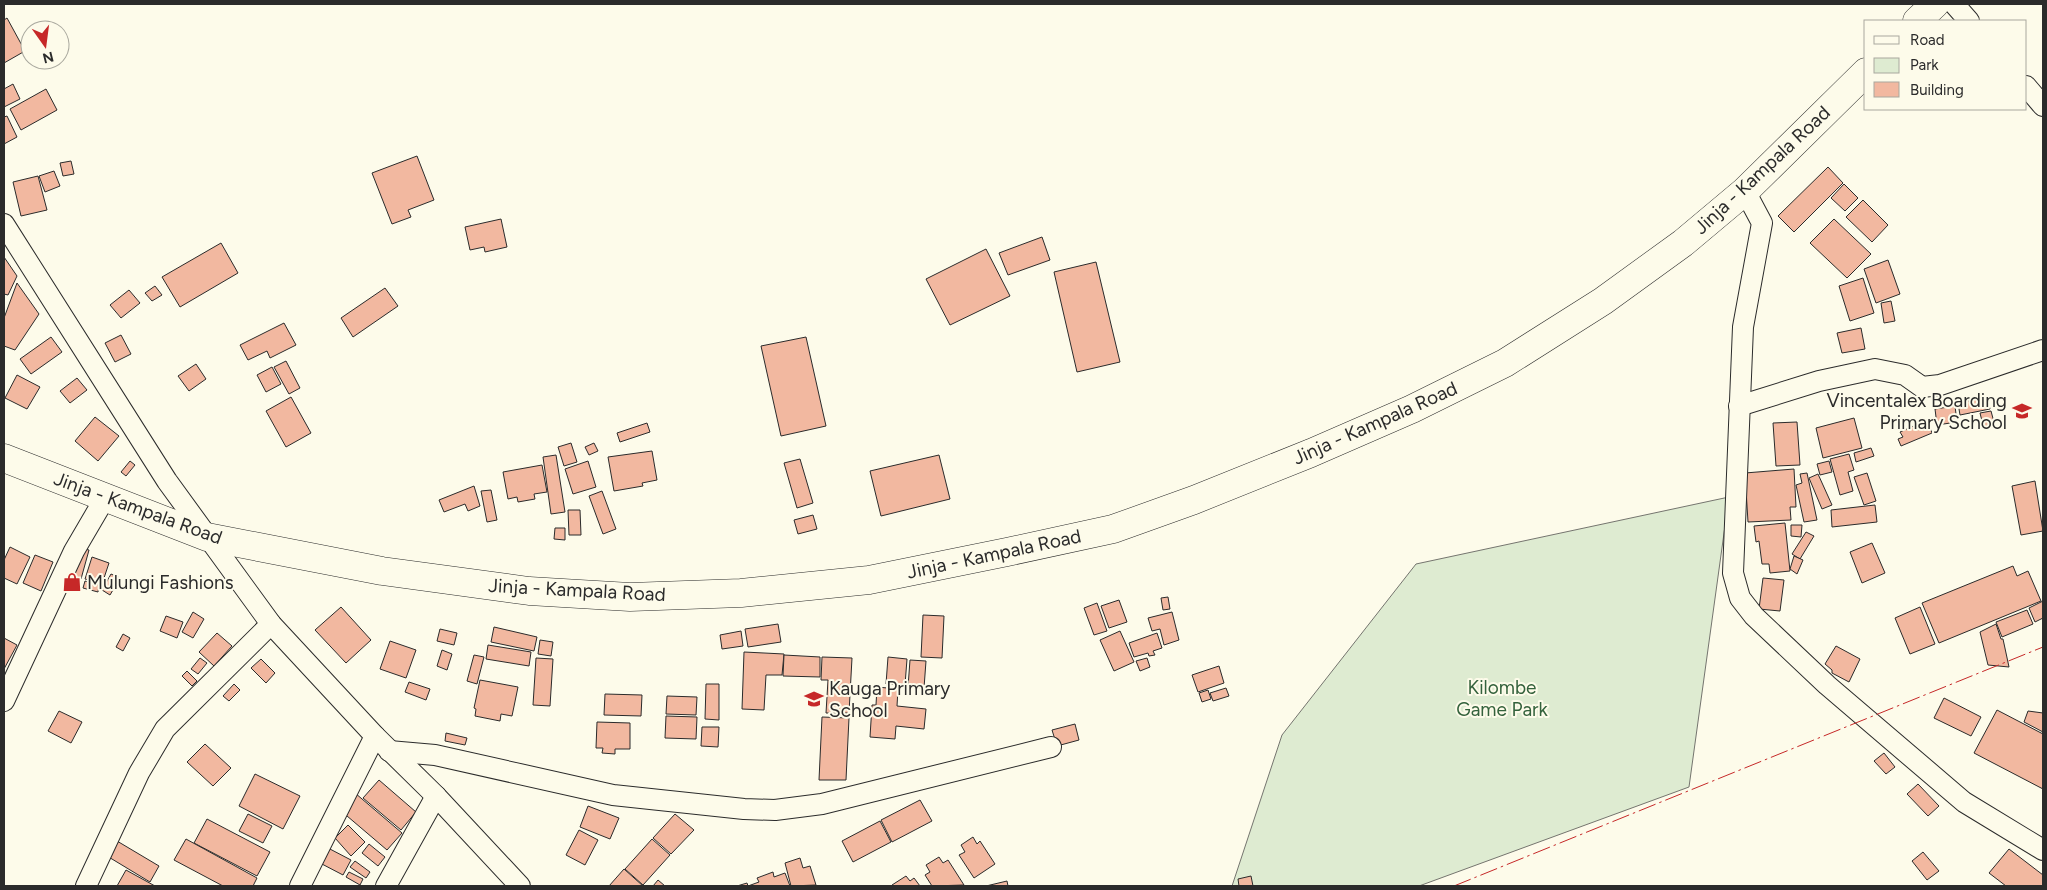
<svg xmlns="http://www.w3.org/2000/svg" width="2047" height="890" viewBox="0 0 2047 890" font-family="Figtree,sans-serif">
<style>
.green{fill:#deebd1;stroke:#74746e}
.building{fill:#f2b8a0;stroke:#2b2b2b}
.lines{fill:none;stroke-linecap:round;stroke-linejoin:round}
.minor-casing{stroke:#2b2b2b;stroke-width:22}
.highway-casing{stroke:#2b2b2b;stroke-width:29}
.minor{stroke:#fdfbea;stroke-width:20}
.highway{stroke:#fdfbea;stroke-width:28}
.power{stroke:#c62828;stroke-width:1;stroke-dasharray:18 4 2.5 4;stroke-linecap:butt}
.labels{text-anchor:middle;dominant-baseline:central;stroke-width:4;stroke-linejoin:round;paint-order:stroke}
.street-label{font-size:19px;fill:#2b2b2b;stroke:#fdfbea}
.poi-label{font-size:19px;fill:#2b2b2b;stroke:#fdfbea;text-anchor:start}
.park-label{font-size:19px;fill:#34623c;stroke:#fdfbea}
</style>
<rect width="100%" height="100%" fill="#fdfbea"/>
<!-- green -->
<path class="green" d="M1729 497 1689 787 1419 886H1232L1282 735 1416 564Z"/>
<!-- building -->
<g class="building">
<path d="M7 18 25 51 4 63V20Z"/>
<path d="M13 84 20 99 4 107V89Z"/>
<path d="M46 89 57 110 21 130 10 109Z"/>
<path d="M7 116 17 137 4 144V117Z"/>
<path d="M417 156 434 200 408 210 411 217 392 224 372 173Z"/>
<path d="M71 161 74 174 63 176 60 163Z"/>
<path d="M1828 167 1843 183 1794 232 1778 216Z"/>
<path d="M54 171 60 186 45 192 39 176Z"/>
<path d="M38 176 47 210 21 216 13 182Z"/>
<path d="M1844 184 1858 198 1845 211 1831 198Z"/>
<path d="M1863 200 1888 225 1872 242 1846 217Z"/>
<path d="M501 219 507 247 485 252 484 247 470 250 465 227Z"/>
<path d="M1834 219 1871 254 1847 278 1810 243Z"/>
<path d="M1042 237 1050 260 1008 275 999 253Z"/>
<path d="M221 243 238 273 180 307 162 277Z"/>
<path d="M986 249 1010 296 950 325 926 279Z"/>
<path d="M4 257 17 276 8 295 4 294Z"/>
<path d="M1888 260 1900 294 1876 303 1864 269Z"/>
<path d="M1096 262 1120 362 1077 372 1054 272Z"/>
<path d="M1863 278 1874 313 1850 321 1839 286Z"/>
<path d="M17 283 39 314 15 350 4 346V318Z"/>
<path d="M155 286 162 295 152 301 145 293Z"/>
<path d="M385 288 398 306 353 337 341 318Z"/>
<path d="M129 290 140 303 121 318 110 305Z"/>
<path d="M1891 301 1895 321 1884 323 1881 303Z"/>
<path d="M284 323 296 345 270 358 267 351 248 360 240 345Z"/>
<path d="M1861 328 1865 349 1842 353 1837 333Z"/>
<path d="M121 335 131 354 115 362 105 343Z"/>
<path d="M51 337 62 352 31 374 20 359Z"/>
<path d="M806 337 826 426 781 436 761 346Z"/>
<path d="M286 361 300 388 289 394 274 367Z"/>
<path d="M196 364 206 379 189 391 178 376Z"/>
<path d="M272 367 281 384 266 392 257 375Z"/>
<path d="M17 375 40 387 27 409 5 398Z"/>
<path d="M77 378 87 390 70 403 60 391Z"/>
<path d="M291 397 311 433 286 447 266 411Z"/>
<path d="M1987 397 1990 409 1960 415 1958 403Z"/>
<path d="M1955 406 1957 422 1937 425 1935 409Z"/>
<path d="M1991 411 1995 426 1984 429 1980 413Z"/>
<path d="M95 417 119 436 98 461 75 441Z"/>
<path d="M1854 418 1862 448 1823 458 1816 428Z"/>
<path d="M1927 420 1932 433 1901 446 1898 439 1903 437 1900 432Z"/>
<path d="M1797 422 1800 465 1776 466 1773 423Z"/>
<path d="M647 423 650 432 620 442 617 433Z"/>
<path d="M571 443 577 462 564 466 558 447Z"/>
<path d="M594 443 598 451 589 455 585 447Z"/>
<path d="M1871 448 1874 456 1856 462 1854 453Z"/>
<path d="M652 451 657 480 642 483 643 486 614 491 608 457Z"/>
<path d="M1849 454 1854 470 1848 472 1853 491 1840 495 1830 459Z"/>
<path d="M556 455 565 512 551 514 543 457Z"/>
<path d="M939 455 950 499 881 516 870 471Z"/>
<path d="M800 459 813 503 797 508 784 463Z"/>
<path d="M130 461 135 465 126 476 121 472Z"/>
<path d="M588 461 596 487 573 494 565 469Z"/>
<path d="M1829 461 1832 472 1820 475 1817 464Z"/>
<path d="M542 465 547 492 534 494 535 499 518 502 517 497 508 499 503 472Z"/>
<path d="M1794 469 1796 507H1790L1791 520 1748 522 1745 473Z"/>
<path d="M1807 473 1817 520 1804 522 1796 485 1802 483 1800 474Z"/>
<path d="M1867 473 1876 501 1864 505 1854 477Z"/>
<path d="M1818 474 1832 505 1822 509 1809 478Z"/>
<path d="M2035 481 2043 531 2021 535 2012 486Z"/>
<path d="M474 486 480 506 468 511 465 504 444 512 439 500Z"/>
<path d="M491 490 497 520 487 522 481 491Z"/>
<path d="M602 491 616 529 603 534 589 496Z"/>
<path d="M1875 505 1877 522 1832 527 1831 510Z"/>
<path d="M568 510H580L581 535H569Z"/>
<path d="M813 515 817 529 798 534 794 520Z"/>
<path d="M1785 523 1790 571 1770 573 1769 564H1762L1759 541 1756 542 1754 526Z"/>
<path d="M1791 525H1802L1801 537 1791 536Z"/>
<path d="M555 528H565V540L554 539Z"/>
<path d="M1806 532 1814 536 1800 559 1792 554Z"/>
<path d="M1872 543 1885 573 1862 583 1850 552Z"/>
<path d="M10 547 30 557 17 584 4 578V560Z"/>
<path d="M77 547 89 550 81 579 69 575Z"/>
<path d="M35 555 53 562 41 591 23 583Z"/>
<path d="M1794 556 1803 560 1797 574 1790 569Z"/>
<path d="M92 557 109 563 102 584 85 579Z"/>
<path d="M2013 566 2017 576 2028 571 2041 601 1939 643 1922 603Z"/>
<path d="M111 574 120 578 110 595 102 590Z"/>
<path d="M70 577 79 580 77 587 67 584Z"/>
<path d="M1763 578 1784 580 1780 611 1759 609Z"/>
<path d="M85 581 99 585 98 592 83 588Z"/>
<path d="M1168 597 1170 609 1163 610 1161 598Z"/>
<path d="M1119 600 1127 622 1109 628 1101 606Z"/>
<path d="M2043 601V618L2035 622 2029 608Z"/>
<path d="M1097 603 1107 631 1094 635 1084 608Z"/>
<path d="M341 607 371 640 346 663 315 630Z"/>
<path d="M1920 607 1935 644 1910 654 1895 618Z"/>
<path d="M2027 610 2033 624 2002 637 1996 622Z"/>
<path d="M193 612 204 619 193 638 182 632Z"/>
<path d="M1172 612 1179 640 1164 645 1160 629 1152 631 1148 618Z"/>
<path d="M923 615 944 616 942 658 921 657Z"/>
<path d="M166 616 183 622 177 638 160 631Z"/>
<path d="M778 624 781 642 748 647 745 629Z"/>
<path d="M1996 624 2001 639H2003L2009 667 1988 665 1980 632Z"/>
<path d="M494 627 537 637 534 651 491 642Z"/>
<path d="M440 629 457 633 454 645 437 641Z"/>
<path d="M741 631 743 646 722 649 720 635Z"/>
<path d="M1120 631 1134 662 1114 671 1100 640Z"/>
<path d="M217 633 232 646 214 666 199 652Z"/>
<path d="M1157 633 1162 648 1153 651 1155 655 1149 656 1148 653 1134 657 1129 643Z"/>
<path d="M123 634 130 638 123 651 116 647Z"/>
<path d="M4 638 17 645 4 669Z"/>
<path d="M540 640 553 642 551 656 538 654Z"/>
<path d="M390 641 416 650 406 678 380 669Z"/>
<path d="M488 645 531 652 529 666 486 659Z"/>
<path d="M1836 646 1860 659 1849 682 1832 673V670L1825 664Z"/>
<path d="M442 650 452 654 447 670 437 666Z"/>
<path d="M744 652 784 654 782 675H766L764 710 742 709Z"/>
<path d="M474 655 484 657 477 684 467 681Z"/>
<path d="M784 655 820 657V677L783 676Z"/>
<path d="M822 657 852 658 849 713H826L828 680H821Z"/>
<path d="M888 657 907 659 905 685 886 684Z"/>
<path d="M200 658 207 663 198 674 191 669Z"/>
<path d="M536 658 553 659 550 706 533 705Z"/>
<path d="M1147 658 1150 667 1140 671 1136 661Z"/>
<path d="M261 659 275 673 266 683 251 668Z"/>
<path d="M910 660 926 661 924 688 908 687Z"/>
<path d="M1219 666 1224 683 1198 692 1192 675Z"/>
<path d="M187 671 197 681 192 686 182 676Z"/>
<path d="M480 680 518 687 512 716 501 714 500 721 475 716 476 709 474 708Z"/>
<path d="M409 682 430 689 426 700 405 692Z"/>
<path d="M234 684 240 690 229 701 223 696Z"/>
<path d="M706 684H719V720L705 719Z"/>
<path d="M877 687 898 689 897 706 926 709 924 729 896 726 895 739 870 737 872 705H876Z"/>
<path d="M1226 688 1229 696 1213 701 1210 693Z"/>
<path d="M1208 690 1211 699 1202 702 1199 693Z"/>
<path d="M605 694 642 695 641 716 604 715Z"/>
<path d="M667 696 697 697 696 715 666 714Z"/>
<path d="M1944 698 1981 717 1971 736 1934 718Z"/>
<path d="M1997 710 2043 734V789L1974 753Z"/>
<path d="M59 711 82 722 71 743 48 731Z"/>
<path d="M2028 711 2043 713V732L2024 722Z"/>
<path d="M666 716 697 717 696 739 665 738Z"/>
<path d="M822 717 849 718 846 780H819Z"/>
<path d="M597 722 630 723V749H615V754L602 753 603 748H596Z"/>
<path d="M1075 724 1079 740 1057 746 1052 730Z"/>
<path d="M702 727H719L718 747 701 746Z"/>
<path d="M446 733 467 738 465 745 445 741Z"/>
<path d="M205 744 231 768 213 786 187 762Z"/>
<path d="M1884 753 1895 767 1886 774 1874 761Z"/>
<path d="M255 774 300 796 283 829 239 806Z"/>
<path d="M379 780 416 812 401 830 363 798Z"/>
<path d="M1918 784 1939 806 1928 816 1907 794Z"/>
<path d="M355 793 402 833 387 850 340 810Z"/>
<path d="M920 800 932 821 892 842 881 820Z"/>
<path d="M588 806 619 818 610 839 580 827Z"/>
<path d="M248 814 272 826 263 843 239 831Z"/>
<path d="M675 814 694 830 671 854 653 838Z"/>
<path d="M207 819 270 852 257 876 194 843Z"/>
<path d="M880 821 891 842 853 862 842 841Z"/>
<path d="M348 825 365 842 351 856 335 838Z"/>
<path d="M579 830 598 840 585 865 566 855Z"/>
<path d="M973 837 977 844 980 841 995 864 974 878 959 855 965 852 961 845Z"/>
<path d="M186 839 257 878 253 886H223L174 860Z"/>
<path d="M652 839 670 855 643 885 625 869Z"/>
<path d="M117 841 159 866 150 882 107 856Z"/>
<path d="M369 844 385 857 378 866 362 853Z"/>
<path d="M328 848 351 860 343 875 320 863Z"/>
<path d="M2009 849 2043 875V886H2006L1989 873Z"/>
<path d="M1923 852 1939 871 1927 880 1912 861Z"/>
<path d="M939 857 943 863 948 860 964 885 932 886 925 875 930 872 926 865Z"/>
<path d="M800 858 803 868 810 866 816 885 791 886 785 863Z"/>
<path d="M355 861 370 872 366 878 350 867Z"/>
<path d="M624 869 643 886H609Z"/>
<path d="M126 870 155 886H117Z"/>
<path d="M349 872 363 879 360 885 346 877Z"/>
<path d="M773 872 774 877 785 873 790 886H737L747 883 748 886 759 882 757 878Z"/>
<path d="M906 876 910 881 914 878 920 886H893L892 885Z"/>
<path d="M1251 876 1253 886H1239L1238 879Z"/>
<path d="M658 880 665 886H653Z"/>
<path d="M1007 881 1008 886H986Z"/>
</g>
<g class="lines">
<!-- minor casing -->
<g class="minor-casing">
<g id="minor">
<path d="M1954 4 1969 21"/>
<path d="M2026 86 2043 106"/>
<path d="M1745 191 1762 223 1743 327 1733 573 1740 598 1754 616 1827 685 1964 802 2043 850"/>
<path d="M4 224 167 481 271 624 375 736 436 796 520 886"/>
<path d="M1739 406 1819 381 1875 369 1905 375 1922 387 1940 385 2043 350"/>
<path d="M4 701 74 551 105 498"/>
<path d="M389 751 435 755 613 795 744 809 775 810 822 804 1051 747"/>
<path d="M86 886 139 773 165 729 271 624"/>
<path d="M300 886 375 736"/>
<path d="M386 886 436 796"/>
</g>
</g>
<!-- highway casing -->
<g class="highway-casing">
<g id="highway">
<path d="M1917 21 1935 4"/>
<path d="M4 458 207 537 382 571 529 591 630 597 741 593 869 580 1007 552 1113 529 1194 500 1311 453 1412 409 1505 363 1603 301 1683 243 1745 191 1866 72"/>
</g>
</g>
<!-- minor -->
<use href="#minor" class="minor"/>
<!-- highway -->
<use href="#highway" class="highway"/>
<!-- power -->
<path class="power" d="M1454 886 2043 647"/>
</g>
<!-- icons -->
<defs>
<g id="school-bare" transform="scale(1.5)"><path d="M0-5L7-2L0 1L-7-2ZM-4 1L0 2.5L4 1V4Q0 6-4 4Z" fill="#c62828" stroke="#fdfbea" stroke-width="2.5" paint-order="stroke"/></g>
<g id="shop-bare" transform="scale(1.5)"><path d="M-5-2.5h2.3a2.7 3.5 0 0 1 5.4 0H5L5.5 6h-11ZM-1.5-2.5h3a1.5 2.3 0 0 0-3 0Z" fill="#c62828" stroke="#fdfbea" stroke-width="2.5" paint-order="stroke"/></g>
</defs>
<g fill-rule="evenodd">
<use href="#school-bare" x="2022" y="411"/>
<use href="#shop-bare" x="72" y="582"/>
<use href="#school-bare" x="814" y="699"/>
</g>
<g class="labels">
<!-- street labels -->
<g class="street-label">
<text transform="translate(1762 170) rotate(-43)">Jinja - Kampala Road</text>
<text transform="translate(1375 423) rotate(-24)">Jinja - Kampala Road</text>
<text transform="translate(138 508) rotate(20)">Jinja - Kampala Road</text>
<text transform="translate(994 554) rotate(-12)">Jinja - Kampala Road</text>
<text transform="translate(577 590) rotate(3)">Jinja - Kampala Road</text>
</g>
<!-- poi labels -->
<g class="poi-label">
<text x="2007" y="400" text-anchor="end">Vincentalex Boarding<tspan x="2007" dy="22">Primary School</tspan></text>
<text x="87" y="582">Mulungi Fashions</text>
<text x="829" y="688">Kauga Primary<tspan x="829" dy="22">School</tspan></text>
</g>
<!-- park labels -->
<g class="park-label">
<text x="1502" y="687">Kilombe<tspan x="1502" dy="22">Game Park</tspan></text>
</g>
</g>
<!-- border -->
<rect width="2047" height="890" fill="none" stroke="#2b2b2b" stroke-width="10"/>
<!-- legend -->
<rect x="1864" y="20" width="162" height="90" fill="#fdfbea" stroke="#a9a89e"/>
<rect x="1874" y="36" width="25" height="8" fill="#fdfbea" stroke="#a9a89e"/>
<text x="1910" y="45" font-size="15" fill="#2b2b2b">Road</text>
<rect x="1874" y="58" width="25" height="15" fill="#deebd1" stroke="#a9a89e"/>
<text x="1910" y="70" font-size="15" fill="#2b2b2b">Park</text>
<rect x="1874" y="82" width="25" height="15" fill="#f2b8a0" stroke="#a9a89e"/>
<text x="1910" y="95" font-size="15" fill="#2b2b2b">Building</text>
<!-- north arrow -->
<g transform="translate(45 45) rotate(166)"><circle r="24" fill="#fdfbea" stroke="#a9a89e"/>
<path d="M0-4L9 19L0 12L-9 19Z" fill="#c62828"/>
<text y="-8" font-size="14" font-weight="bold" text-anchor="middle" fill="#2b2b2b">N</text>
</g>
</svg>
